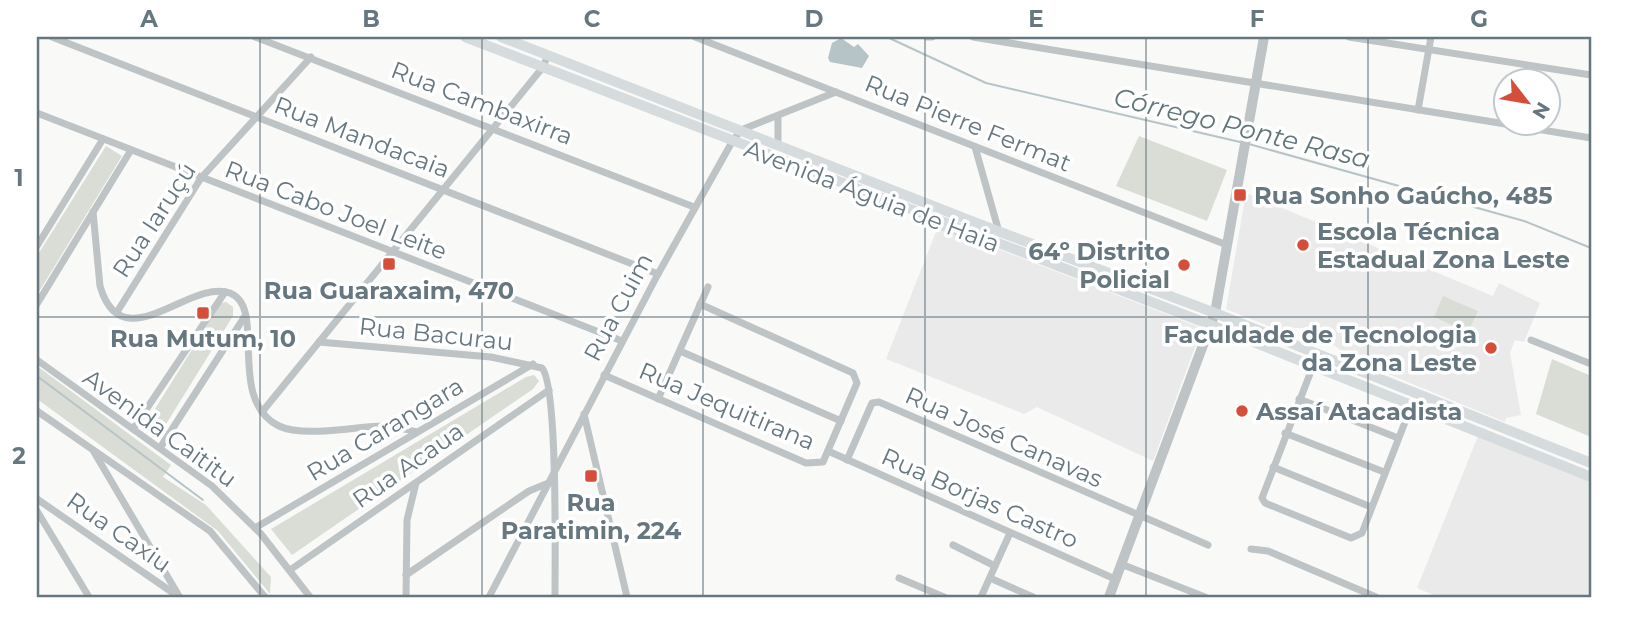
<svg xmlns="http://www.w3.org/2000/svg" width="1628" height="634" viewBox="0 0 1628 634" font-family="Montserrat,sans-serif">
<style>
.built{fill:#eaeaea}
.green{fill:#d9ddd6}
.water{fill:#b7c4c7}
.lines{fill:none;stroke-linecap:round;stroke-linejoin:round}
.stream{stroke:#b7c4c7;stroke-width:2}
.minor{stroke:#bec3c6;stroke-width:7}
.tertiary{stroke:#bec3c6;stroke-width:10}
.secondary{stroke:#d6dbdd;stroke-width:10}
.grid{fill:none;stroke:#66777f;stroke-width:2;stroke-opacity:0.55}
.poi-dot{fill:#d54e3a;stroke:#fff;stroke-width:2.5}
.labels{text-anchor:middle;dominant-baseline:central;stroke-width:7;stroke-linejoin:round;paint-order:stroke}
.street-label{font-size:24px;fill:#66777f;stroke:#fff}
.poi-label{font-size:24px;font-weight:bold;fill:#66777f;stroke:#fff;text-anchor:start}
.water-label{font-size:26px;font-style:italic;fill:#617679;stroke:#fff}
.neatline{fill:none;stroke:#66777f;stroke-width:2.5}
.grid-label{font-size:23px;text-anchor:middle;font-weight:bold;fill:#66777f}
</style>
<rect width="100%" height="100%" fill="#f9f9f7"/>
<!-- built -->
<g class="built">
<path d="M1246 193 1493 296 1499 283 1540 303 1524 342 1515 340 1510 353 1521 415 1506 418 1505 422 1354 360 1311 328H1273L1226 309Z"/>
<path d="M937 229 991 249 993 247 1202 328 1153 461 1037 407 1024 414 886 359Z"/>
<path d="M1478 436 1591 481V597H1438L1417 588Z"/>
</g>
<!-- green -->
<g class="green">
<path d="M1139 136 1227 170 1207 221 1116 186Z"/>
<path d="M106 146 122 156 37 295V256Z"/>
<path d="M938 225 993 247 992 249 937 229Z"/>
<path d="M1443 296 1478 311 1468 332 1434 317Z"/>
<path d="M226 302 233 307V316L158 437 145 425 221 303Z"/>
<path d="M1552 359 1591 376V437L1536 414Z"/>
<path d="M37 366 171 465 163 477 206 505 271 577 270 594 218 531 37 399Z"/>
<path d="M534 375 539 381 533 389 292 555 271 529 526 377Z"/>
</g>
<!-- water -->
<path class="water" d="M841 38 854 47 858 44 869 56 862 68 830 62 828 58 832 43Z"/>
<g class="lines">
<!-- stream -->
<g class="stream">
<path d="M887 37 986 83 1240 142"/>
<path d="M1249 144 1524 221 1591 248"/>
<path d="M37 376 203 500"/>
</g>
<!-- minor -->
<g class="minor">
<path d="M52 37 658 274"/>
<path d="M255 37 694 207"/>
<path d="M695 37 1227 245"/>
<path d="M927 37H932"/>
<path d="M973 37 1591 138"/>
<path d="M1349 37 1591 75"/>
<path d="M1418 110 1431 37"/>
<path d="M37 113 622 341"/>
<path d="M778 116V144"/>
<path d="M975 147 999 232"/>
<path d="M93 212 100 286C122 362 190 278 230 293 268 308 225 399 279 426 304 438 356 426 385 426 396 426 406 430 417 432"/>
<path d="M37 246 103 139"/>
<path d="M37 304 131 150"/>
<path d="M117 312 201 178 311 57"/>
<path d="M1531 340 1591 364"/>
<path d="M319 342 491 357 542 368C558 386 555 562 555 597"/>
<path d="M680 351 841 421"/>
<path d="M37 360 212 486 261 534 310 597"/>
<path d="M1313 366 1262 498 1265 503 1351 538 1362 533 1412 404"/>
<path d="M604 375 806 463 823 462 857 383 853 373 700 304"/>
<path d="M658 399 708 287"/>
<path d="M1299 399 1398 438"/>
<path d="M37 411 210 531 265 597"/>
<path d="M262 412 543 67 548 55"/>
<path d="M584 414 627 597"/>
<path d="M133 429 225 292"/>
<path d="M1285 433 1384 472"/>
<path d="M160 448 245 316"/>
<path d="M828 451 1115 579"/>
<path d="M94 452 179 596"/>
<path d="M847 460 872 403 879 402 1208 545"/>
<path d="M1273 467 1371 507"/>
<path d="M37 499 179 597"/>
<path d="M37 511 89 597"/>
<path d="M255 528 533 364"/>
<path d="M953 545 995 566"/>
<path d="M1251 549 1268 551 1376 597"/>
<path d="M1121 564 1205 597"/>
<path d="M290 570 549 390"/>
<path d="M406 575 529 491 546 484"/>
<path d="M899 578 944 597"/>
<path d="M990 578 1033 597"/>
<path d="M406 597 407 520 416 483"/>
<path d="M489 597 658 274 732 142 741 130 836 92"/>
<path d="M981 597 1010 533"/>
</g>
<!-- tertiary -->
<path class="tertiary" d="M1109 597 1215 313 1264 37"/>
<!-- secondary -->
<g class="secondary">
<path d="M465 37 1211 325 1591 477"/>
<path d="M501 37 979 224 1215 313 1591 463"/>
</g>
</g>
<!-- grid -->
<path class="grid" d="M260 37V597M482 37V597M703 37V597M925 37V597M1146 37V597M1368 37V597M37 317H1591"/>
<!-- markers -->
<g class="poi-dot">
<rect x="1233" y="188" width="14" height="14" rx="3.5"/>
<circle cx="1303" cy="245" r="7"/>
<rect x="382" y="257" width="14" height="14" rx="3.5"/>
<circle cx="1184" cy="265" r="7"/>
<rect x="196" y="306" width="14" height="14" rx="3.5"/>
<circle cx="1491" cy="348" r="7"/>
<circle cx="1242" cy="411" r="7"/>
<rect x="584" y="469" width="14" height="14" rx="3.5"/>
</g>
<g class="labels">
<!-- street labels -->
<g class="street-label">
<text transform="translate(482 103) rotate(21)">Rua Cambaxirra</text>
<text transform="translate(968 123) rotate(22)">Rua Pierre Fermat</text>
<text transform="translate(362 137) rotate(21)">Rua Mandacaia</text>
<text transform="translate(872 196) rotate(21)">Avenida Águia de Haia</text>
<text transform="translate(336 210) rotate(21)">Rua Cabo Joel Leite</text>
<text transform="translate(154 220) rotate(-57)">Rua Iaruçú</text>
<text transform="translate(618 307) rotate(-62)">Rua Cuim</text>
<text transform="translate(436 334) rotate(6)">Rua Bacurau</text>
<text transform="translate(727 406) rotate(23)">Rua Jequitirana</text>
<text transform="translate(160 428) rotate(36)">Avenida Caititu</text>
<text transform="translate(385 429) rotate(-31)">Rua Carangara</text>
<text transform="translate(1004 437) rotate(24)">Rua José Canavas</text>
<text transform="translate(408 465) rotate(-35)">Rua Acaua</text>
<text transform="translate(980 498) rotate(24)">Rua Borjas Castro</text>
<text transform="translate(119 532) rotate(35)">Rua Caxiu</text>
</g>
<!-- poi labels -->
<g class="poi-label">
<text x="1254" y="195">Rua Sonho Gaúcho, 485</text>
<text x="1317" y="231">Escola Técnica<tspan x="1317" dy="28">Estadual Zona Leste</tspan></text>
<text x="1170" y="251" text-anchor="end">64º Distrito<tspan x="1170" dy="28">Policial</tspan></text>
<text x="389" y="290" text-anchor="middle">Rua Guaraxaim, 470</text>
<text x="1477" y="334" text-anchor="end">Faculdade de Tecnologia<tspan x="1477" dy="28">da Zona Leste</tspan></text>
<text x="203" y="338" text-anchor="middle">Rua Mutum, 10</text>
<text x="1256" y="411">Assaí Atacadista</text>
<text x="591" y="502" text-anchor="middle">Rua<tspan x="591" dy="28">Paratimin, 224</tspan></text>
</g>
<!-- water labels -->
<g class="water-label">
<text transform="translate(1242 128) rotate(14)">Córrego Ponte Rasa</text>
</g>
</g>
<!-- border -->
<rect width="1628" height="634" fill="none" stroke="#ffffff" stroke-width="77"/>
<!-- north arrow -->
<g transform="translate(1527 102) rotate(121)"><circle r="33" fill="#ffffff" stroke="#c2c9cc" stroke-width="2"/>
<path d="M0-5L12 26L0 18L-12 26Z" fill="#d54e3a"/>
<text y="-10" font-size="19" font-weight="bold" text-anchor="middle" fill="#66777f">N</text>
</g>
<rect x="38" y="38" width="1552" height="558" class="neatline"/>
<g class="grid-label">
<text x="149" y="27">A</text>
<text x="371" y="27">B</text>
<text x="592" y="27">C</text>
<text x="814" y="27">D</text>
<text x="1036" y="27">E</text>
<text x="1257" y="27">F</text>
<text x="1479" y="27">G</text>
<text x="19" y="186">1</text>
<text x="19" y="464">2</text>
</g>
</svg>
